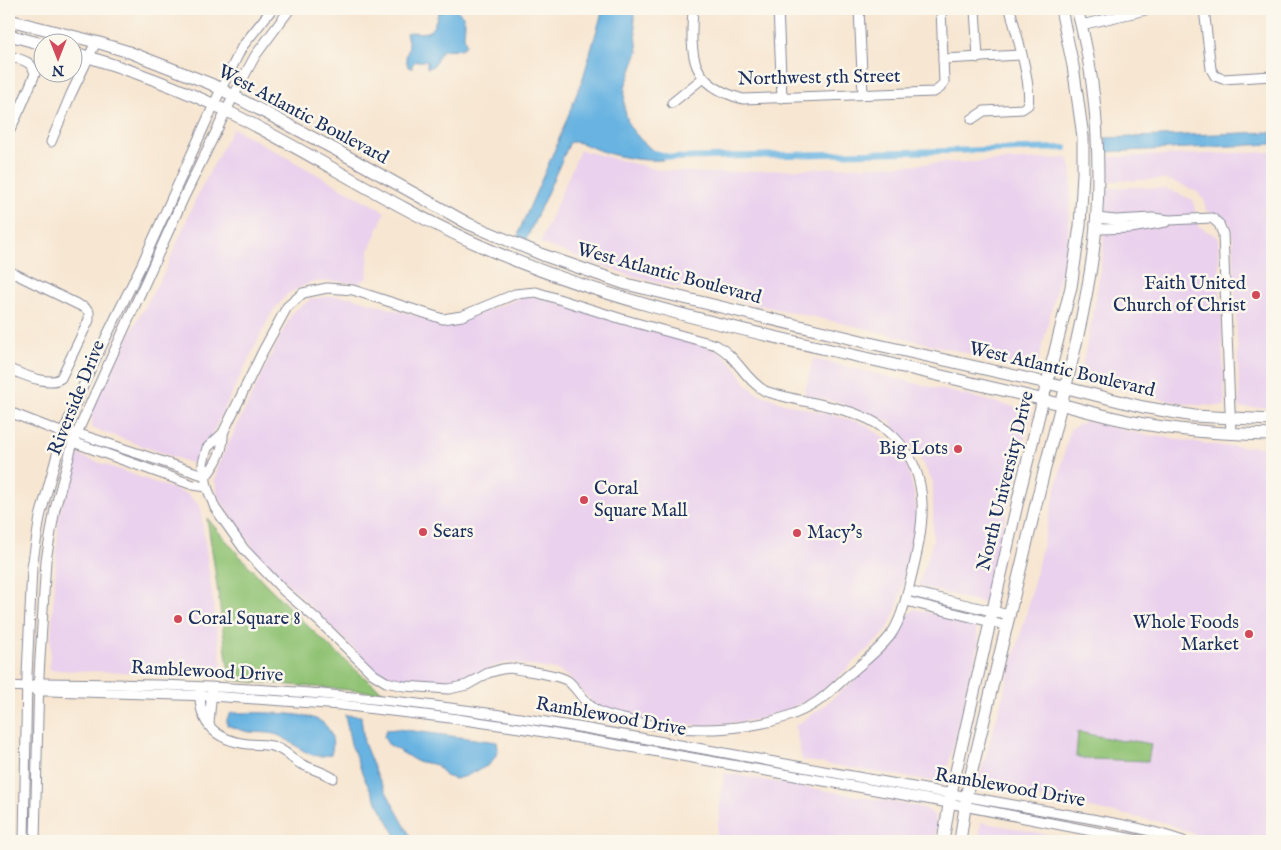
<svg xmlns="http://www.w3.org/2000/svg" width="1281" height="850" viewBox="0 0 1281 850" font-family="'IM FELL English',serif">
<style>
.built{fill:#ead1ed}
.green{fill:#91c374;stroke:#567969}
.water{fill:#68b3e1;stroke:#4271a0}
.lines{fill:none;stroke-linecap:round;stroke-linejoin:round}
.canal{stroke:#68b3e1;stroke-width:6}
.minor-casing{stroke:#898a98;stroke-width:11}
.major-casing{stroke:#898a98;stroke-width:13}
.minor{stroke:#fff;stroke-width:9}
.major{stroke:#fff;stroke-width:11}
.poi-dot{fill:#d1495b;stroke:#fbf7ec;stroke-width:2}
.labels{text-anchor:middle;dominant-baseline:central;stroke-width:5;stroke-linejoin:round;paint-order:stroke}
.street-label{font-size:19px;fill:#1b2f5e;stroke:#fbf7ec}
.poi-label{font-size:19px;fill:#1b2f5e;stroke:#fbf7ec;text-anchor:start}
</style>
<rect width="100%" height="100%" fill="#fbf7ec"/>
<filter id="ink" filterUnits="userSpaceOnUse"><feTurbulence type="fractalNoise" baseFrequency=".02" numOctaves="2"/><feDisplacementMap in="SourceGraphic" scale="10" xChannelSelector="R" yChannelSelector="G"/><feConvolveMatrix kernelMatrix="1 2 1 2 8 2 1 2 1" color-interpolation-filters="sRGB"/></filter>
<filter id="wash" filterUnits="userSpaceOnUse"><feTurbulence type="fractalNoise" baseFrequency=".0096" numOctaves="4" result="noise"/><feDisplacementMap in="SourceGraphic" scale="20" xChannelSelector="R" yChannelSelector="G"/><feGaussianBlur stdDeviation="1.12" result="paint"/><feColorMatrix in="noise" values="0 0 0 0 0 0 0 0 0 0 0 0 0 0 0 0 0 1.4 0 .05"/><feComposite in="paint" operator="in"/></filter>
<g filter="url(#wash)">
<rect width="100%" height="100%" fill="#f7e6d1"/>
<!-- built -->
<g class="built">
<path d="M233 128 385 212 369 250 367 278 359 283 332 281 311 282 287 294 277 306 270 316 197 464 191 463 92 428V409L127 339 165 271 196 198Z"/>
<path d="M580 150 659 170 709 173 1068 158 1072 171 1068 239 1061 273 1036 370 855 326 663 284 626 274 540 243Z"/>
<path d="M1272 152V407L1240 408 1233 238 1230 223 1220 215 1206 211 1204 199 1197 192 1172 181 1162 179 1109 181 1108 157Z"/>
<path d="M1140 187 1167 189 1193 200 1198 226 1218 237 1225 406 1194 405 1160 399 1079 380 1093 314 1103 254 1104 188Z"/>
<path d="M333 296 350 297 433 321 454 323 523 297 533 296 542 298 710 348 723 354 735 367 747 385 756 393 784 403 863 423 893 444 906 464 912 484 916 506 915 523 902 589 897 607 889 626 883 635 828 686 811 698 786 710 755 720 704 726 646 721 609 713 593 703 570 678 557 670 514 663H505L495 666 455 685 420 683 392 679 375 670 256 552 218 496 215 480 218 465 292 313 311 299Z"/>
<path d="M813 359 1032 411 984 603 918 586 933 541V482L920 458 889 421 840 403 804 395Z"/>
<path d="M1086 421 1136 433 1219 446 1272 447V841H1213L1166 823 988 788 979 779 1026 615 1070 429Z"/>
<path d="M78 455 187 494 200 506 223 675 49 670 59 515Z"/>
<path d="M915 609 975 624 979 642 944 783 802 760 795 726 820 709 856 679 893 644 909 614Z"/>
<path d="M724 773 925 808 934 815 936 822 935 841H716Z"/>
<path d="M981 822 1083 841H978Z"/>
</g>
<!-- green -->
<g class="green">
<path d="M207 518C245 564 285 605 329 646 348 662 364 679 385 693L230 680C222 626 216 572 207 518Z"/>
<path d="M1078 732 1122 741 1128 740 1151 744 1148 761 1090 759 1076 757Z"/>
</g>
<!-- water -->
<g class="water">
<path d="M448 9 457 10 463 16 465 22 464 36 466 45C461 52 451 48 443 50 436 56 438 67 427 68V61H416L412 65V68L408 67 406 58 409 45 406 33C414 30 427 37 433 27 435 23 437 17 439 12Z"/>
<path d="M603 9H633L638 52 625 87 624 107 629 126 640 139 663 160C644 161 623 158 604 152 593 149 582 141 570 142L526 240 518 237 520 229 555 149 583 78Z"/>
<path d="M1272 132V144L1105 152 1106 138Z"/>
<path d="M231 713C252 713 306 711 322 722 332 730 335 743 331 754 307 763 296 740 274 734 267 732 258 733 250 732 242 731 235 728 227 725V719Z"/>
<path d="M345 715 361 716 364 743 377 775 413 841H399L365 780 351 744Z"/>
<path d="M398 729 497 742 498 749 495 757 489 765 466 776 455 779 445 776 437 765 416 761 388 744 384 737 386 730Z"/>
</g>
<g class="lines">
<!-- canal -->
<path class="canal" d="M649 152 673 158 1065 148"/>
</g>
</g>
<g filter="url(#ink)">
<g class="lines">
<!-- minor casing -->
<g class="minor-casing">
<g id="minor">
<path d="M693 9C690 57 690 85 743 99L934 92 940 88 944 82 941 9"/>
<path d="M778 9 782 98"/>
<path d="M859 9 863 94"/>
<path d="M975 9 978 58"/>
<path d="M1204 9 1211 69 1215 76 1223 79 1272 76"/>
<path d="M1081 25 1150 9"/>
<path d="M9 56C21 60 32 60 35 74L21 107 9 132"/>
<path d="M943 59 1021 55"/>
<path d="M672 103 703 78"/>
<path d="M972 119 984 111 1022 109 1028 105C1032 84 1016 32 1010 9"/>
<path d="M51 142 71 94 96 42"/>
<path d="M1096 218 1116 220 1152 218 1170 220 1212 218 1219 224 1223 234 1231 434"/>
<path d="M1095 224 1102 229 1131 228 1166 222"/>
<path d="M9 271 85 308 89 312V320L61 378C49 387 22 374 9 369"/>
<path d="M327 288 353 290 443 319 462 316 515 294 536 292 622 319 716 345C738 357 744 379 765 391 808 406 862 404 895 438 934 477 923 530 911 578 906 598 902 619 890 636 879 650 866 660 853 671 841 681 830 693 817 702 799 714 774 722 752 725 710 732 669 730 628 720 618 718 607 716 598 711 584 704 579 690 568 681 558 674 524 671 511 668L502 669 488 673 467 685 449 689 404 686 386 682 373 674 320 622 283 590 244 549 215 508 207 487 203 463 207 448 223 433 263 351 287 307 303 293Z"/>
<path d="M9 412 63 433H76L206 476"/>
<path d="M70 439 73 442 193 485 207 487"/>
<path d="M206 476C216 464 224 450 223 433"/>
<path d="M908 591 1009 615"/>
<path d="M906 601 1007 626"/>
<path d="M9 686 27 687 39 691H49L211 696 341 705 450 718 527 729 938 801 1143 841"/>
<path d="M27 687 39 683C140 684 240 686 341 696 513 711 683 746 852 776 919 788 986 800 1053 812 1097 820 1141 826 1183 841"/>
<path d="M200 692C199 724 216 740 248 744 257 745 267 744 275 747 285 750 292 759 301 764 312 769 323 772 333 778"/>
<path d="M209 723 212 690"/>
<path d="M24 841 27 675 32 567 40 517 63 433 90 370 141 266 221 89 242 47 272 9"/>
<path d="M35 841 39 675 46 560 55 509 73 442 184 197 234 95 255 56 290 9"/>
</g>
</g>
<!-- major casing -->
<g class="major-casing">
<g id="major">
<path d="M9 20 96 42 129 52 211 84 336 150 469 224 543 255 626 284 874 344 1047 383 1143 407 1194 416 1272 420"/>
<path d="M9 35 42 44"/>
<path d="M72 52C123 67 180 88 227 111 313 154 393 207 481 246 615 306 761 333 903 367 945 377 986 386 1028 396 1063 404 1097 415 1133 422 1178 431 1226 434 1272 435"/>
<path d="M943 841 951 793 1021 487 1071 287 1080 226 1083 173V137L1073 66 1061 9"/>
<path d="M960 841 968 787C992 688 1015 590 1039 492 1058 414 1082 333 1093 254 1103 177 1098 84 1077 9"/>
</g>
</g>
<!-- minor -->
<use href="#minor" class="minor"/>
<!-- major -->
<use href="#major" class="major"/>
</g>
</g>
<!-- markers -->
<g class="poi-dot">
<circle cx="1256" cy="295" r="5"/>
<circle cx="958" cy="449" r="5"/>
<circle cx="584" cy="500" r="5"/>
<circle cx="423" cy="532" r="5"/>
<circle cx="797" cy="533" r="5"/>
<circle cx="178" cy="619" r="5"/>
<circle cx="1249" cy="634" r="5"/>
</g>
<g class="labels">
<!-- street labels -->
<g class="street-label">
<text transform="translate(819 78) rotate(-1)">Northwest 5th Street</text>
<text transform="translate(303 115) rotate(28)">West Atlantic Boulevard</text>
<text transform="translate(669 274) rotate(15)">West Atlantic Boulevard</text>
<text transform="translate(1062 370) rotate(13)">West Atlantic Boulevard</text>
<text transform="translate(77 398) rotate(-68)">Riverside Drive</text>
<text transform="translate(1006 481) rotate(-76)">North University Drive</text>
<text transform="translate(207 672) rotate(3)">Ramblewood Drive</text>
<text transform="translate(611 717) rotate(10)">Ramblewood Drive</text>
<text transform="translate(1010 788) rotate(10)">Ramblewood Drive</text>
</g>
<!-- poi labels -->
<g class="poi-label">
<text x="1246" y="284" text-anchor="end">Faith United<tspan x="1246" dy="22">Church of Christ</tspan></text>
<text x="948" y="449" text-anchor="end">Big Lots</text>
<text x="594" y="489">Coral<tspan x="594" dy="22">Square Mall</tspan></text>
<text x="433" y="532">Sears</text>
<text x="807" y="533">Macy's</text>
<text x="188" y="619">Coral Square 8</text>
<text x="1239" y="623" text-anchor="end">Whole Foods<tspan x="1239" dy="22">Market</tspan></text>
</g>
</g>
<!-- margin -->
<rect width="1281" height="850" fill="none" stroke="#fbf7ec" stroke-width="30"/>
<!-- north arrow -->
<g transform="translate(58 58) rotate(180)"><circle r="24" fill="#fbf7ec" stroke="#a1a7b3"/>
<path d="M0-4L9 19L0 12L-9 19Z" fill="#d1495b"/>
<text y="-8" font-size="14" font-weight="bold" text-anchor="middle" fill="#1b2f5e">N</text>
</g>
</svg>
